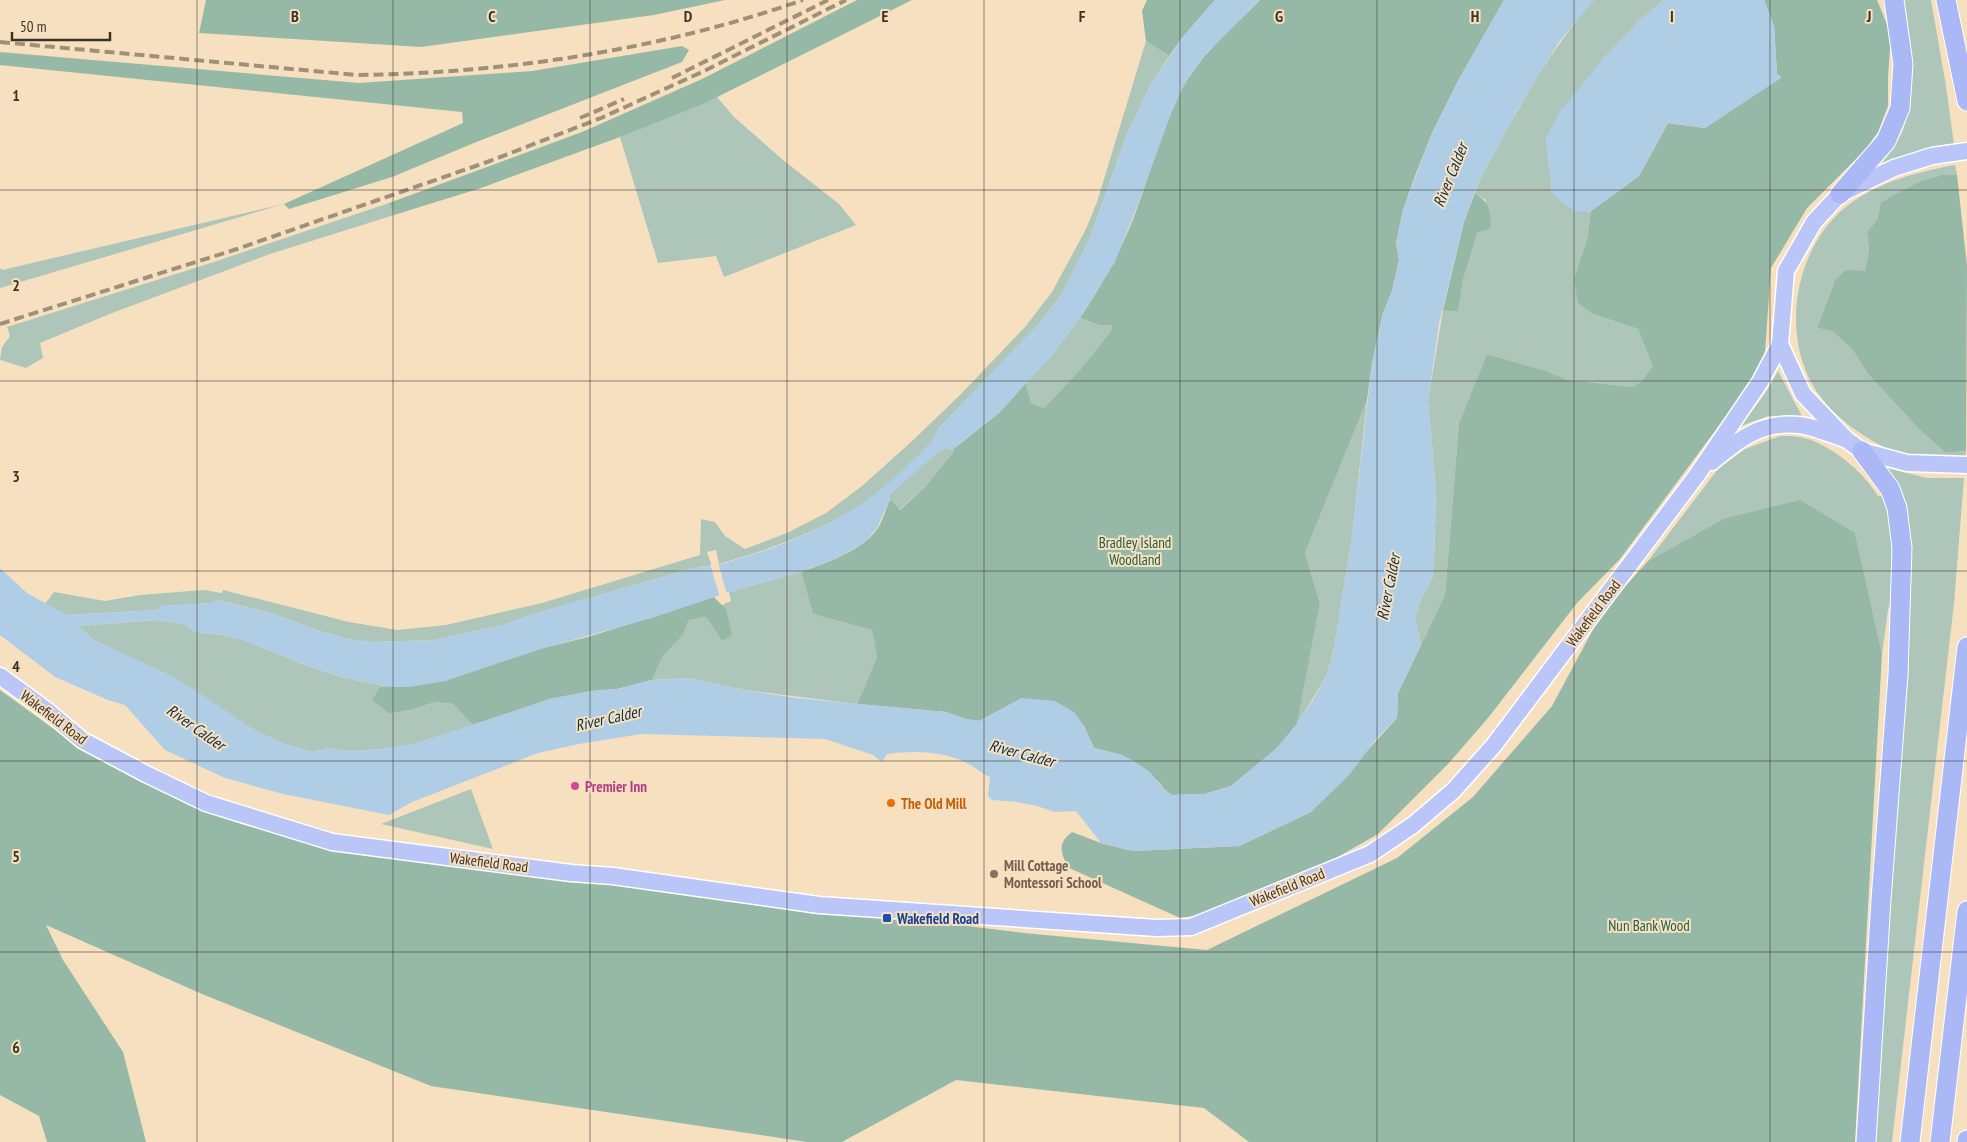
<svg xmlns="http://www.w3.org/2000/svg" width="1967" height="1142" viewBox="0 0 1967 1142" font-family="'PT Sans Narrow',sans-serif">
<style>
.green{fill:#aec5b9}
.forest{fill:#95b9a6}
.water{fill:#b0cde6}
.pier{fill:#f6e0c0}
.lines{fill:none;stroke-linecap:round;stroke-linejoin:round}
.trunk-casing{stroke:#fff;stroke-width:19}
.motorway-casing{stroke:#fff;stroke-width:21}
.trunk{stroke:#bbc6f8;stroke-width:16}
.motorway{stroke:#aab8f6;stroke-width:19}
.rail{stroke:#a09079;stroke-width:4;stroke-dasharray:10 5;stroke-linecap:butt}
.grid{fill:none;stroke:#3d3428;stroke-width:1;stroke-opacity:0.55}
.hotel-dot{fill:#d1479c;stroke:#f6e0c0;stroke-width:2}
.food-dot{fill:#e8710a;stroke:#f6e0c0;stroke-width:2}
.education-dot{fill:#8d6e63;stroke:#f6e0c0;stroke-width:2}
.transit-dot{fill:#1a4fb4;stroke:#f6e0c0;stroke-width:2}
.labels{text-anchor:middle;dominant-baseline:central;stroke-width:4;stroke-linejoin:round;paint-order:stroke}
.park-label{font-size:15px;fill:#235f44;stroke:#f6e0c0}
.street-label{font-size:15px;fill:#3d3428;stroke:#f6e0c0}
.hotel-label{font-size:15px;font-weight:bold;fill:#b23c85;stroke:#f6e0c0;text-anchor:start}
.food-label{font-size:15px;font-weight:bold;fill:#c56008;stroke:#f6e0c0;text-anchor:start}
.education-label{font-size:15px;font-weight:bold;fill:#785e54;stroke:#f6e0c0;text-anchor:start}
.transit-label{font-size:15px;font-weight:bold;fill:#164399;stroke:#f6e0c0;text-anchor:start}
.water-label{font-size:16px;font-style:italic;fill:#0a2f48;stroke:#f6e0c0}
.grid-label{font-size:16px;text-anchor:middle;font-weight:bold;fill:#3d3428;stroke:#f6e0c0;stroke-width:4;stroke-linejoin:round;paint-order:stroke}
</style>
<rect width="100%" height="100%" fill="#f6e0c0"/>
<!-- green -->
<g class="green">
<path d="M1594 0H1664L1642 18 1602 60 1546 138 1552 192 1589 212 1591 211 1587 239 1574 278 1593 314 1638 329 1654 366 1642 381 1632 387 1568 380 1543 370 1487 354 1459 423 1445 595 1421 645 1415 618 1420 601 1432 578 1434 564 1436 490 1428 401 1443 310 1458 312 1463 280 1486 200 1475 193 1479 181C1513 118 1546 54 1594 0Z"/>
<path d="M1903 0H1931L1946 86 1954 145 1918 152 1882 163C1890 153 1898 142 1903 130 1919 88 1908 43 1903 0Z"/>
<path d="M1146 41 1169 56 1151 84 1127 134 1090 238 1061 295 1040 323 938 429 934 440C914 459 895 481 872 497 827 529 772 549 719 564L716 550 707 552 712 566 697 567 530 615 503 625 434 640 371 642 348 639 320 631 271 613 218 600 212 603 162 606 157 610 67 615 45 604 54 592 105 601 140 595 204 590 222 593 223 590 349 622 397 630 446 625 542 603 700 555 701 519 715 522 725 536 745 549 787 533 826 513 862 486 910 443 960 395 1025 327 1052 292 1086 229 1097 202Z"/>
<path d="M717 97 734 117 783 160 839 204 856 225 724 277 716 256 658 263 620 137Z"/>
<path d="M1955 165 1957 175C1927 175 1908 189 1881 202L1877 220 1867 232 1869 250 1865 272 1835 280 1817 328 1832 331 1852 349 1868 374 1920 430 1946 453 1966 451 1965 460C1943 459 1918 461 1897 453 1865 439 1834 418 1815 389 1780 333 1795 247 1847 206 1878 182 1917 172 1955 165Z"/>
<path d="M389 203 394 215 270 254 112 313 40 343 43 358 26 368 0 360 2 347 10 336 7 327 214 262Z"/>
<path d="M284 204 0 288V268L2 270Z"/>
<path d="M1080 318 1099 325H1112L1111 331 1080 370 1044 408 1031 403 1026 383 1051 356Z"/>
<path d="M1778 371 1802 416H1768L1741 426 1766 392Z"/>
<path d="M1367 400 1352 537 1334 648 1327 675 1297 724 1320 604 1305 553Z"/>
<path d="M1780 436C1790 436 1801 436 1811 440 1838 451 1863 472 1878 496H1882L1888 511 1895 548 1893 595 1888 610 1882 654 1855 533 1723 519 1648 561 1718 469 1745 449Z"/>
<path d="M947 448 954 451 925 487 899 510 888 496C901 486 934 450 947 448Z"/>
<path d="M1887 468 1927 478H1964L1954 603 1892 1142H1873L1905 675 1911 567V540L1907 516Z"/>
<path d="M801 572 813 614 872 630 877 657 857 704 744 690 688 678 652 680 663 656 683 635 689 620 706 617 722 641 726 609 722 605 731 601 729 592Z"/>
<path d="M157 620 186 625 195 632 222 635 243 640 305 665 345 678 389 687 379 688 372 700 389 714 414 709 435 702 453 704 473 725 414 744 382 749 351 751 329 748 313 752 285 744 258 732 123 654 94 640 78 626Z"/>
<path d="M471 789 493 849 381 824Z"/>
</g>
<!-- forest -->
<g class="forest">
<path d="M206 0H725L654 15 421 47 199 33Z"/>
<path d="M857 0H912L703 104 620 137 481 188 394 215 389 203 582 132 702 79Z"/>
<path d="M1147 0H1215L1181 39 1169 56 1146 41 1142 11Z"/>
<path d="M1260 0H1504L1458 81 1432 133 1415 176 1403 210 1396 243 1399 260 1392 291 1383 313 1372 363 1367 400 1305 553 1320 604 1297 724 1276 749 1231 786 1205 794 1172 795 1164 789 1160 783 1122 755 1094 748 1084 726 1022 698 979 721 966 719 946 712 857 704 877 657 872 630 813 614 801 572C826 563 862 551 878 528 883 519 886 509 890 499L900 510 925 487 954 451 952 450 999 413 1026 383 1031 403 1044 408 1080 370 1111 331 1112 325H1099L1080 318C1105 280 1124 246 1139 203 1153 164 1163 121 1184 85 1203 52 1234 27 1260 0Z"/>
<path d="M1764 0H1877L1891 34 1888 77V106L1878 132 1865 150 1807 208 1771 268 1765 352 1752 381 1620 559 1577 603 1488 718 1448 764 1378 834 1329 862 1200 915 1180 918 1067 867C1061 850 1057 844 1072 832L1101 843 1133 851 1239 846 1311 812 1397 718 1398 693 1445 595 1459 423 1487 354 1543 370 1568 380 1632 387 1642 381 1653 366 1638 329 1593 314 1578 303 1574 278 1587 239 1591 211 1639 176 1668 123 1705 128 1781 77 1777 74 1774 26Z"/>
<path d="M682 46 689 50 682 62 474 143 392 177 289 209 284 204 463 123 462 112 0 65V52L359 83 532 71Z"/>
<path d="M1942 175H1957L1967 266 1966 451 1946 453 1920 430 1868 374 1852 349 1832 331 1817 328 1835 280 1846 270 1865 271 1869 250 1867 232 1877 220 1881 202 1919 182Z"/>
<path d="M1475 193C1490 203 1490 209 1491 228L1477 233 1463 280 1458 312 1443 310 1464 222Z"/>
<path d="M1800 500 1855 533 1882 654 1855 1142H1249L1204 1108 956 1080 842 1142H807L431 1086 202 994 46 925 63 960 123 1052 146 1142H47L39 1116 0 1095V690L87 753 240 823 348 850 1024 933 1207 950 1397 858 1473 797 1552 706 1603 611 1648 561 1723 519Z"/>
<path d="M714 597 726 609 732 635 722 641 706 617 689 620 683 635 663 656 652 680 617 689 591 691 550 699 473 725 453 704 435 702 414 709 389 714 372 700 379 688 588 637Z"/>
</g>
<!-- water -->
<g class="water">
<path d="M1215 0H1260L1206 54 1184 85 1171 114 1138 204 1115 262 1080 318 1051 356 999 413 952 450 942 449 888 496 890 499 877 528 865 542 838 558 801 572 729 592 652 618 544 648 445 681 409 687H389L345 678 305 665 243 640 222 635 195 632 186 625 157 620 79 626 94 640 166 673 195 690 258 732 285 744 313 752 329 748 351 751 382 749 414 744 550 699 591 691 617 689 652 680 688 678 744 690 797 698 946 712 966 719 979 721 1022 698 1055 701 1074 712 1084 726 1094 748 1122 755 1134 761 1150 772 1164 789 1172 795 1205 794 1231 786 1276 749 1297 724 1314 698 1327 675 1334 648 1352 537 1372 363 1383 313 1392 291 1399 260 1396 243 1403 210 1432 133 1458 81 1504 0H1594L1559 42 1518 109 1479 181 1464 222 1439 324 1428 401 1436 490 1434 564 1432 578 1420 601 1415 618 1421 645 1398 693 1397 718 1377 738 1349 775 1311 812 1239 846 1133 851 1101 843 1076 811 1055 812 1037 806 1017 802 992 800 988 796 990 777C982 774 976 767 967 763 944 751 912 750 887 754L882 762 873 755 825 739 641 734 579 744 538 753 412 802 389 815 283 794 225 778 165 750 125 705 108 700 55 677 0 635V568L27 593 67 615 157 610 161 606 212 603 217 600 271 613 320 631 348 639 371 642 434 640 503 625 530 615 697 567C711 568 725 563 738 559 784 546 834 524 872 496 887 486 899 473 912 461 923 450 933 444 938 429L1040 323 1061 295 1090 238 1127 134 1151 84 1181 39Z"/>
<path d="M1664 0H1764L1774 26 1777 74 1781 78 1705 128 1668 123 1639 176 1591 211 1575 212 1560 201 1552 192 1546 138 1559 113 1602 60 1642 18Z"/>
</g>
<!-- pier -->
<path class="pier" d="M718 562 727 595 720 598 710 564Z"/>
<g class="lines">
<!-- trunk casing -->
<g class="trunk-casing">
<g id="trunk">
<path d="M1967 151 1932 156 1894 168 1840 194 1814 222 1786 271 1780 344 1803 394 1847 440 1862 451 1907 463 1967 465"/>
<path d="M1712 462C1739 439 1762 421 1799 425 1814 427 1830 434 1844 439"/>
<path d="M0 676 49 712 82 740 146 774 206 803 332 842 571 873 613 876 819 905 1157 928 1191 927 1370 854 1413 825 1453 791 1494 745 1697 475 1760 382 1780 344"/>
</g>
</g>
<!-- motorway casing -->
<g class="motorway-casing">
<g id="motorway">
<path d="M1946 0 1967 101"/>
<path d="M1840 194 1886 141 1900 108 1903 64 1894 0"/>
<path d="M1862 451 1890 489 1897 508 1902 548 1898 675 1881 900 1866 1142"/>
<path d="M1910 1142 1967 647"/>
<path d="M1940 1142 1967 911"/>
<path d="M1967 1142V1140"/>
</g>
</g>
<!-- trunk -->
<use href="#trunk" class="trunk"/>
<!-- motorway -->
<use href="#motorway" class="motorway"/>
<!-- rail -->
<g class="rail">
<path d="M0 42 357 75C508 73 660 50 803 0"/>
<path d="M672 78 828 0"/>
<path d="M580 118 624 99"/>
<path d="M0 324 237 249 490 161 601 118 702 72 846 0"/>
</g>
</g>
<!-- grid -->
<path class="grid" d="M197 0V1142M393 0V1142M590 0V1142M787 0V1142M984 0V1142M1180 0V1142M1377 0V1142M1574 0V1142M1770 0V1142M0 190H1967M0 381H1967M0 571H1967M0 761H1967M0 952H1967"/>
<!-- markers -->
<circle class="hotel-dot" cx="575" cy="786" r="5"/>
<circle class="food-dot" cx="891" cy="803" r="5"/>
<circle class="education-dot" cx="994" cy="874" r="5"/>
<rect class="transit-dot" x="882" y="913" width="10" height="10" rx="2.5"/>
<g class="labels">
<!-- park labels -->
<g class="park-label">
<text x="1135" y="542">Bradley Island<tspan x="1135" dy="17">Woodland</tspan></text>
<text x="1649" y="925">Nun Bank Wood</text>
</g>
<!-- street labels -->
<g class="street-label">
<text transform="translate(1593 613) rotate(-53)">Wakefield Road</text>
<text transform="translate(54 717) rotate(37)">Wakefield Road</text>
<text transform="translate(489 862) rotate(7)">Wakefield Road</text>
<text transform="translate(1287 887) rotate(-22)">Wakefield Road</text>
</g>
<!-- hotel labels -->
<g class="hotel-label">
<text x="585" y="786">Premier Inn</text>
</g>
<!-- food labels -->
<g class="food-label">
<text x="901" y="803">The Old Mill</text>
</g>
<!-- education labels -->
<g class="education-label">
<text x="1004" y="865">Mill Cottage<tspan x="1004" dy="17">Montessori School</tspan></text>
</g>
<!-- transit labels -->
<g class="transit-label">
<text x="897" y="918">Wakefield Road</text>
</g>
<!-- water labels -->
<g class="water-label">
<text transform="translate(1450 175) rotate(-68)">River Calder</text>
<text transform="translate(1388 587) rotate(-79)">River Calder</text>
<text transform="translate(608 718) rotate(-13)">River Calder</text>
<text transform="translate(196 727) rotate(35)">River Calder</text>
<text transform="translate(1022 753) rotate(15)">River Calder</text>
</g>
</g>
<g class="grid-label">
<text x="295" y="22">B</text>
<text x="492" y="22">C</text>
<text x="688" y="22">D</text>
<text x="885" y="22">E</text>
<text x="1082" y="22">F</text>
<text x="1279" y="22">G</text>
<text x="1475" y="22">H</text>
<text x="1672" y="22">I</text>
<text x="1869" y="22">J</text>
<text x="16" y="101">1</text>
<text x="16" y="291">2</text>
<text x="16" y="482">3</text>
<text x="16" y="672">4</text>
<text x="16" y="862">5</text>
<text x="16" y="1053">6</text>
</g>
<!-- scale -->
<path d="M12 32v8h98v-8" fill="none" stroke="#3d3428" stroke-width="2.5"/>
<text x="20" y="32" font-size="15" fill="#3d3428" stroke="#f6e0c0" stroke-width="4" paint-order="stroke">50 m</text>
</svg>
